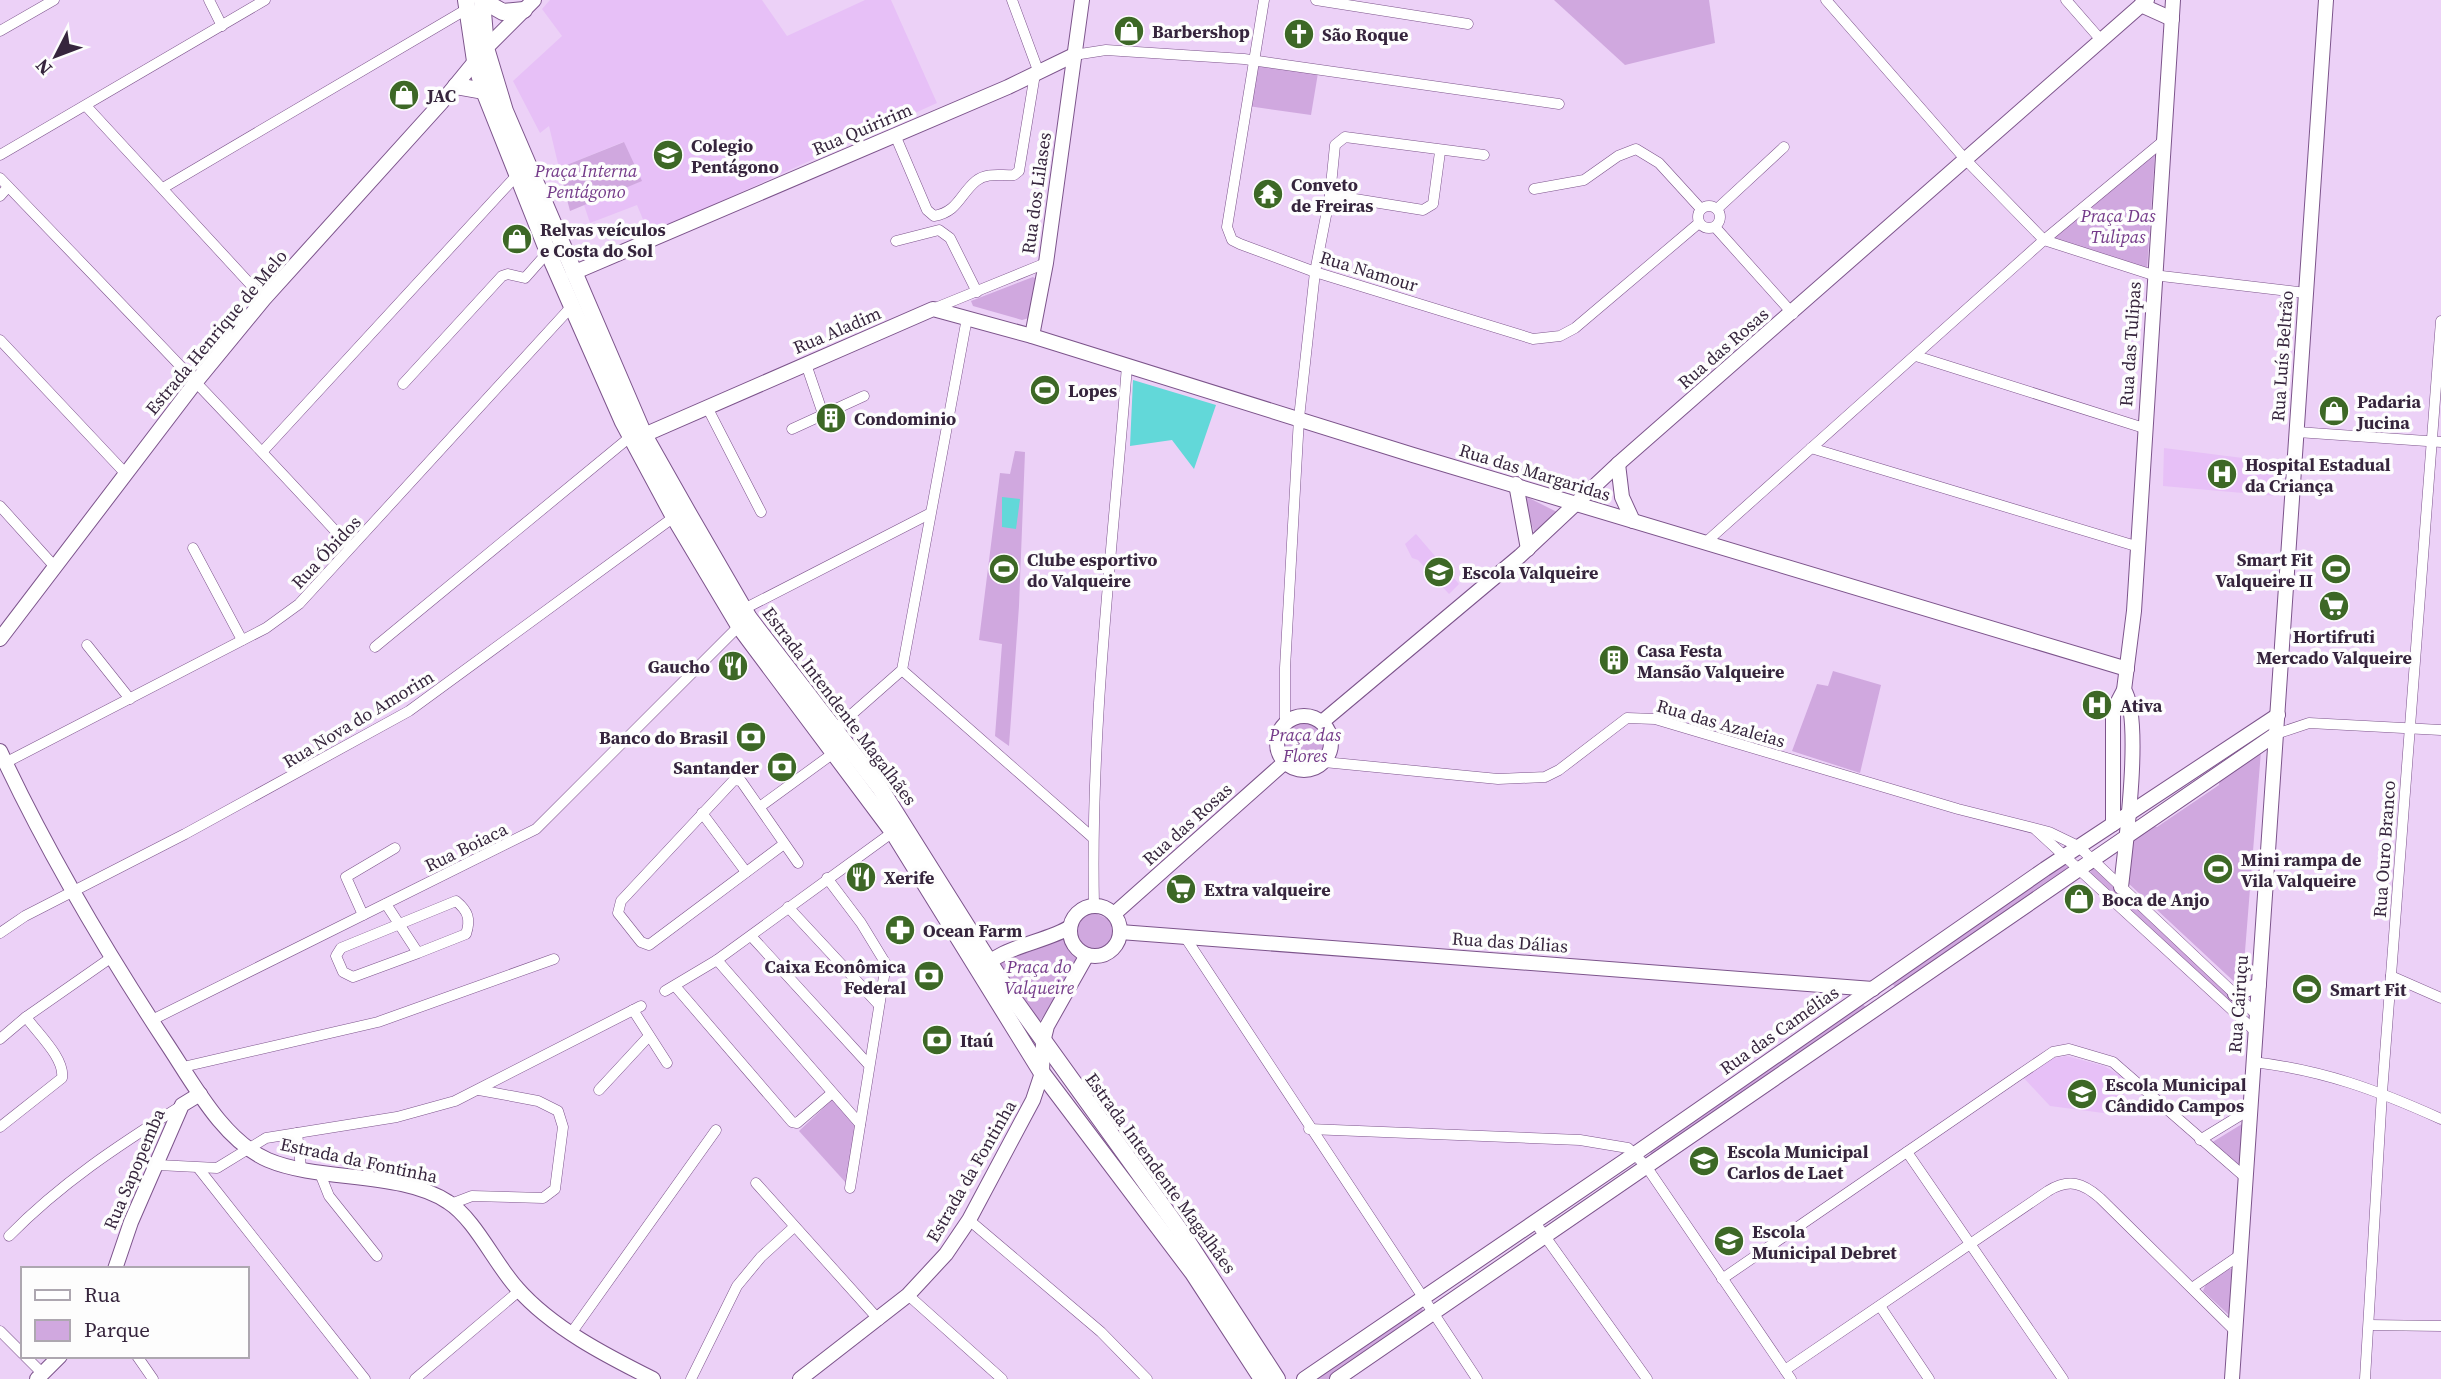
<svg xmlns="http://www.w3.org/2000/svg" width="2441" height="1379" viewBox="0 0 2441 1379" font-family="'Source Serif 4',serif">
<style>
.built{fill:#e7c0f7}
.green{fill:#d0a8df}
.water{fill:#62d8d9}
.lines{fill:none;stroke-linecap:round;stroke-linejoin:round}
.street-casing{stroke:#7c548b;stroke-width:11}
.secondary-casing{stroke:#7c548b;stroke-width:16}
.primary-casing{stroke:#7c548b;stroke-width:18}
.street{stroke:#fff;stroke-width:10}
.secondary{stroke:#fff;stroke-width:14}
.primary{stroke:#fff;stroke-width:16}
.labels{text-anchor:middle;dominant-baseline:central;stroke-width:7;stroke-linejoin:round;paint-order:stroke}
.poi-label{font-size:18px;font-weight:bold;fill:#36253d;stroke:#fdfdfd;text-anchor:start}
.street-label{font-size:18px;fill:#36253d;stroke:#fdfdfd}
.park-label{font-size:18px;font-style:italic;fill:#743a89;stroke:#fdfdfd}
</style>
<rect width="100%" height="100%" fill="#ecd1f7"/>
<!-- built -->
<g class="built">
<path d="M550 0H762L787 36 865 0H891L937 103 649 234 637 205 590 223 584 205 641 181 623 142 559 168 549 126 540 133 513 81 562 36 542 9Z"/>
<path d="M2164 448 2282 463 2277 496 2163 486Z"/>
<path d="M1416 534 1459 584 1449 594 1418 560 1412 558 1405 544Z"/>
<path d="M2067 1056 2104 1066 2132 1082 2111 1114 2050 1106 2021 1075 2054 1058Z"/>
</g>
<!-- green -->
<g class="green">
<path d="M1554 0H1709L1715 43 1625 65Z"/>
<path d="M1258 56 1269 58 1263 65 1318 73 1311 115 1248 106Z"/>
<path d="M624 142 642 181 570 211 559 168Z"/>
<path d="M2155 153 2147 269 2052 238Z"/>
<path d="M1033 277 1038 280 1029 318 1022 320 973 306 971 301Z"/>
<path d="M1015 451 1025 452 1019 606 1009 746 995 736 1002 644 979 640 1000 473 1010 474Z"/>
<path d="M1523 495 1557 512 1534 532Z"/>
<path d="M1833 671 1881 685 1860 773 1792 751 1817 684 1828 686Z"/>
<circle cx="1306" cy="744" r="23"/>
<path d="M2261 751 2242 989 2127 882 2132 838 2151 825 2157 827 2219 785 2220 779Z"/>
<path d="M2062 862 2069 865V869L1897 988 1892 984Z"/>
<path d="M2094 866 2247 1012 2243 1014 2089 875Z"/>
<path d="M1093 912 1110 920 1114 937 1101 950 1091 951 1039 1022 996 964 1059 940 1079 920Z"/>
<path d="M1861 1003 1866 1007 1651 1155 1650 1151Z"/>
<path d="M833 1099 857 1125 847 1184 799 1131Z"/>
<path d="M2242 1124 2239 1165 2211 1143Z"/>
<path d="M2224 1269H2233L2229 1315 2203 1291 2207 1281Z"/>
<path d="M1419 1306 1425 1312 1332 1379H1312Z"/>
</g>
<!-- water -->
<g class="water">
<path d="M1133 380 1216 405 1194 469 1172 440 1130 446Z"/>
<path d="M1002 497 1020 499 1016 529 1002 527Z"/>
</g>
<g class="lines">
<!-- street casing -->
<g class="street-casing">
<g id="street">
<path d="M209 0 222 26"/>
<path d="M1012 0 1039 73"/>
<path d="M1264 0 1227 227 1232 240 1240 244 1315 272 1533 339 1560 336 1575 328 1699 223"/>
<path d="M1316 0 1468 24"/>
<path d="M1826 0 1965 159 2044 240 2153 275 2306 293"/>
<path d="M2066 0 2101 40"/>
<path d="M0 31 54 0"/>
<path d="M1074 55 1106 50 1244 59 1559 104"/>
<path d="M87 107 264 299"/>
<path d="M895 135 927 210 934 216C958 212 960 194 976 181 987 172 1001 176 1014 175L1019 171 1035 74"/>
<path d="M0 155 265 0"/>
<path d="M0 178C117 300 236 422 350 547"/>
<path d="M163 188 467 9"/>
<path d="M1534 189 1584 180 1618 156 1636 149 1659 163 1701 209"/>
<path d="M1330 195 1423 210 1433 204 1440 152"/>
<path d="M0 196 8 187"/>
<circle cx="1709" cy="217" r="11"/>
<path d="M1717 209 1784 147"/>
<path d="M1715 227 1793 314"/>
<path d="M896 241 939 230 950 238 977 292"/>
<path d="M933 309 1046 263"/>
<path d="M0 340 126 474"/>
<path d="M1916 356 2144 428"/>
<path d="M806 364 823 414"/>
<path d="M403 384 502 276 508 274 525 278 548 252"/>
<path d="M707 407 761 512"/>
<path d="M792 429 864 396"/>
<path d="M2297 432 2441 442"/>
<path d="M1811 448 2139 547"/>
<path d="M263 451 518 174"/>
<path d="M0 506 55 567"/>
<path d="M1705 543 2044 240 2162 142"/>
<path d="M193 548 242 640"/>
<path d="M744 609 929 514"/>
<path d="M87 645 130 699"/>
<path d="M375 647 630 437"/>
<path d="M902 670 1092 837"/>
<path d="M1285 724V668L1299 418 1315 272 1330 195 1335 145 1345 137 1484 155"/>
<path d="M835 729 902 670 967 318"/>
<path d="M2276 734 2309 723 2441 730"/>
<path d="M1324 762 1498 779 1545 777 1559 770 1627 718 1655 719 1958 809 2049 832 2078 846 2257 1015"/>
<path d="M5 763 266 628 299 604 572 306"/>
<path d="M761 806 835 752"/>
<path d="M702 813 746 872"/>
<path d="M2036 830 2255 1031"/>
<path d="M784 844 649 945 641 942 618 913 621 901 734 780 741 781 798 863"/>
<path d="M827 878 861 923 886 964 850 1188"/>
<path d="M386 904 418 953 466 934C471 919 468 911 456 901L341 948 336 956 343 972 353 977 418 953"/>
<path d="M1094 906C1090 726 1113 545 1127 366"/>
<path d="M788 907 879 1005"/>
<path d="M363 915 346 877 395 848"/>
<path d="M0 933 25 916 185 834 409 711 674 517"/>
<path d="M751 936 869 1065"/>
<path d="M1185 937 1477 1379"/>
<path d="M717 960 860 1124"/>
<path d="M2391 976 2441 998"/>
<path d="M675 986 792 1122 797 1123 832 1093"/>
<path d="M665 991 717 960 893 832"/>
<path d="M633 1010 667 1063"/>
<path d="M152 1020 536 829 739 626"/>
<path d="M0 1039 26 1017 112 957"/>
<path d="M2253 1062C2323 1070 2377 1090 2441 1119"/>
<path d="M183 1067 378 1022 554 959"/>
<path d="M599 1090 649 1036"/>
<path d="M0 1127 62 1078C65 1058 37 1033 26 1017"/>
<path d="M1309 1129 1580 1140 1628 1148 1646 1166 1791 1379"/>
<path d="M297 1133 301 1168"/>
<path d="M2200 1140 2249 1110"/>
<path d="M1907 1152 2063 1379"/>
<path d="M158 1165 217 1168 266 1138 397 1117 455 1101 641 1006"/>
<path d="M199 1169 365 1379"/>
<path d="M319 1171 329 1196 377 1256"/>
<path d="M756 1183 879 1320"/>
<path d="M451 1204 472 1196 543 1198 555 1189 563 1127 558 1111 538 1101 479 1090"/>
<path d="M969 1220 1101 1332 1147 1379"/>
<path d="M1534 1221 1647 1379"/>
<path d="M9 1236C61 1183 119 1145 181 1106"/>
<path d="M1722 1279 2016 1077 2053 1052 2069 1049 2113 1062 2246 1178"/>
<path d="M2192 1288 2240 1255"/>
<path d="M908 1295 1002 1379"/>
<path d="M1880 1306 1929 1379"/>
<path d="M2369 1325 2441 1326"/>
<path d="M0 1331 23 1354"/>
<path d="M572 1332 716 1130"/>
<path d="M25 1356 43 1374"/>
<path d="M137 1356 153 1379"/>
<path d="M1785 1370 2048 1191C2069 1178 2083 1183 2100 1198L2235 1331"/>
<path d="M415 1379 519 1291"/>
<path d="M691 1379 737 1286 761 1257 794 1227"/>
<path d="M2365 1379 2382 1093 2441 321"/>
</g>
</g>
<!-- secondary casing -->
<g class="secondary-casing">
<g id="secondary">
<path d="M2141 5 2172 19"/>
<path d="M573 273 1008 87 1074 55"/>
<path d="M1032 336 1046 263 1082 0"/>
<path d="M644 435 933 309 1032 336 1413 455 2127 669"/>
<path d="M1618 464 1622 497 1633 521"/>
<path d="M1516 484 1528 549"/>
<path d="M0 639 195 383 264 299 441 103 486 48 534 0"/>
<circle cx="1304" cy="743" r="27"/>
<path d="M1322 722 1520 556 1618 464 2147 0"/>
<path d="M0 751C47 852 104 948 165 1041 192 1081 222 1140 268 1160 320 1182 402 1171 448 1202 475 1219 495 1264 517 1288 552 1328 607 1356 653 1379"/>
<path d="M2113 824V711L2124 690 2134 611 2173 0"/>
<path d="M2121 887C2125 850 2143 718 2124 690"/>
<circle cx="1095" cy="931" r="25"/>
<path d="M1114 914 1285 762"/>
<path d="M1120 932 1873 989"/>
<path d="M983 970C995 948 1047 942 1070 927"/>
<path d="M2235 994 2259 985"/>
<path d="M115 1269 131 1222 182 1105 200 1094"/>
<path d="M37 1379 60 1356"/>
<path d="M800 1379 908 1295 946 1254 969 1220 1033 1100 1042 1073 1043 1042 1047 1026 1087 955"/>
<path d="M1304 1379 1636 1153 2045 869 2278 715"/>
<path d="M1337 1379 2276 734"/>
<path d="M2232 1379 2326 0"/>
</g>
</g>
<!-- primary casing -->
<g class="primary-casing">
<g id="primary">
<path d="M466 0 475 61 484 91 548 252 623 422 674 517 739 626 893 832 1042 1073 1193 1273 1262 1379"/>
<path d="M482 0 486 48 505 111 644 435 687 511 749 618 880 788 1005 987 1184 1236 1277 1379"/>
<path d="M482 0 503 12 524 10"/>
<path d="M456 86 484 91"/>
</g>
</g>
<!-- street -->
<use href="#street" class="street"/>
<!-- secondary -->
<use href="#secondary" class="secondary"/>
<!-- primary -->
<use href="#primary" class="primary"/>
</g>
<!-- icons -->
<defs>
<g id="shop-disc" transform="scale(1.575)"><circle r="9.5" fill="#3d6826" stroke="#fdfdfd"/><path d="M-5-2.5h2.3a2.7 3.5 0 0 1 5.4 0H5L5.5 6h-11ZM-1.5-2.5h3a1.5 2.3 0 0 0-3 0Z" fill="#fff"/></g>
<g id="church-disc" transform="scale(1.575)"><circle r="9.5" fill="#3d6826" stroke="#fdfdfd"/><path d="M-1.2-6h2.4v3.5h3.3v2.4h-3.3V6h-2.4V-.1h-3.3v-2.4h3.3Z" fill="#fff"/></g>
<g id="school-disc" transform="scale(1.575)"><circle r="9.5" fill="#3d6826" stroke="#fdfdfd"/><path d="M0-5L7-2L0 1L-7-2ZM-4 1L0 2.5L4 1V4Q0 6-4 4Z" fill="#fff"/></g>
<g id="temple-disc" transform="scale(1.575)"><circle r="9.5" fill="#3d6826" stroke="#fdfdfd"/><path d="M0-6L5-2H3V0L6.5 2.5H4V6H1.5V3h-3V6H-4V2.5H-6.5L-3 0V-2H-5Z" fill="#fff"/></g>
<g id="stadium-disc" transform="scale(1.575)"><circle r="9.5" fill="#3d6826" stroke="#fdfdfd"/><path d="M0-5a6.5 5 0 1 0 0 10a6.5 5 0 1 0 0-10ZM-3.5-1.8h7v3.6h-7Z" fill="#fff"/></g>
<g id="building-disc" transform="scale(1.575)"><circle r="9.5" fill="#3d6826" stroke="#fdfdfd"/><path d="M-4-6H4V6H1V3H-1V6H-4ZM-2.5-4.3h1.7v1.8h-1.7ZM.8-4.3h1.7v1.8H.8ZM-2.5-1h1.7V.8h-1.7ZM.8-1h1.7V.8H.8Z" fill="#fff"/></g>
<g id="hospital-disc" transform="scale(1.575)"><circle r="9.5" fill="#3d6826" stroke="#fdfdfd"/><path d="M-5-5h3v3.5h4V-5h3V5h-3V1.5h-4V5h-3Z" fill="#fff"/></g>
<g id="supermarket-disc" transform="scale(1.575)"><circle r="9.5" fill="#3d6826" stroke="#fdfdfd"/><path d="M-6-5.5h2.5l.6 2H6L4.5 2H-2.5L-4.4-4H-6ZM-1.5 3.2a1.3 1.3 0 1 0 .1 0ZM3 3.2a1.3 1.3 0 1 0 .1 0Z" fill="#fff"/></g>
<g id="restaurant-disc" transform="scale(1.575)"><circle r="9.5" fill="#3d6826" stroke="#fdfdfd"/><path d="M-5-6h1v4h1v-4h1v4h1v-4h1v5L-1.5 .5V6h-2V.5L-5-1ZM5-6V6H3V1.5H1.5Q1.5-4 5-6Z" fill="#fff"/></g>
<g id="bank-disc" transform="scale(1.575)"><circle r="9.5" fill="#3d6826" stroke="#fdfdfd"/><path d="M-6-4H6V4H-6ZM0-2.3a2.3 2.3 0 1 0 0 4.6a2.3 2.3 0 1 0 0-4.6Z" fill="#fff"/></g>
<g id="pharmacy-disc" transform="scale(1.575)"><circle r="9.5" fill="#3d6826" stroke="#fdfdfd"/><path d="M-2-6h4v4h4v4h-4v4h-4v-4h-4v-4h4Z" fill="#fff"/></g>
</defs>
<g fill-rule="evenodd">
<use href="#shop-disc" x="1129" y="31"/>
<use href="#church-disc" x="1299" y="34"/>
<use href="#shop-disc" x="404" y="95"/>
<use href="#school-disc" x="668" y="155"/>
<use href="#temple-disc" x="1268" y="194"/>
<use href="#shop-disc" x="517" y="239"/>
<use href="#stadium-disc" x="1045" y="390"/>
<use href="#shop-disc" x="2334" y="411"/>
<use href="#building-disc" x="831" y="418"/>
<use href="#hospital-disc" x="2222" y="474"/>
<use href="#stadium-disc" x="1004" y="569"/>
<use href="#stadium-disc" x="2336" y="569"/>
<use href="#school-disc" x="1439" y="572"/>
<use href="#supermarket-disc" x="2334" y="606"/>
<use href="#building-disc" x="1614" y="660"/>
<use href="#restaurant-disc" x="733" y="666"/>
<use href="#hospital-disc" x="2097" y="705"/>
<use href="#bank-disc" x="751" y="737"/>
<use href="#bank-disc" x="782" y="767"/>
<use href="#stadium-disc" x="2218" y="869"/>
<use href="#restaurant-disc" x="861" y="877"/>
<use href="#supermarket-disc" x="1181" y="889"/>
<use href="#shop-disc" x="2079" y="899"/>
<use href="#pharmacy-disc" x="900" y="930"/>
<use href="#bank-disc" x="929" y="976"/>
<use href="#stadium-disc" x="2307" y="989"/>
<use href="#bank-disc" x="937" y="1040"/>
<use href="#school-disc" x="2082" y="1094"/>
<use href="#school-disc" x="1704" y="1161"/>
<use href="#school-disc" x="1729" y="1241"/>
</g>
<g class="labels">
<!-- poi labels -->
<g class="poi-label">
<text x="1152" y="31">Barbershop</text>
<text x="1322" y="34">São Roque</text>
<text x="427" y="95">JAC</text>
<text x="691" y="145">Colegio<tspan x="691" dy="21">Pentágono</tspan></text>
<text x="1291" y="184">Conveto<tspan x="1291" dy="21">de Freiras</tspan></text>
<text x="540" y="229">Relvas veículos<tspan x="540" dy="21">e Costa do Sol</tspan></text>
<text x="1068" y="390">Lopes</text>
<text x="2357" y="401">Padaria<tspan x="2357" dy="21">Jucina</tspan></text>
<text x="854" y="418">Condominio</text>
<text x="2245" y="464">Hospital Estadual<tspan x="2245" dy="21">da Criança</tspan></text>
<text x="1027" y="559">Clube esportivo<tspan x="1027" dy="21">do Valqueire</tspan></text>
<text x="2313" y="559" text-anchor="end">Smart Fit<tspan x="2313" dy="21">Valqueire II</tspan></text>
<text x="1462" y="572">Escola Valqueire</text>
<text x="2334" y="636" text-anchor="middle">Hortifruti<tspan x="2334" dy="21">Mercado Valqueire</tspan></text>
<text x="1637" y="650">Casa Festa<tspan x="1637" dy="21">Mansão Valqueire</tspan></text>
<text x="710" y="666" text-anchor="end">Gaucho</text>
<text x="2120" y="705">Ativa</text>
<text x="728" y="737" text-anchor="end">Banco do Brasil</text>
<text x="759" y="767" text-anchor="end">Santander</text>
<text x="2241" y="859">Mini rampa de<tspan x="2241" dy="21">Vila Valqueire</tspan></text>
<text x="884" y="877">Xerife</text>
<text x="1204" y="889">Extra valqueire</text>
<text x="2102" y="899">Boca de Anjo</text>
<text x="923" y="930">Ocean Farm</text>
<text x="906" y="966" text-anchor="end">Caixa Econômica<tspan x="906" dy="21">Federal</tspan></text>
<text x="2330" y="989">Smart Fit</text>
<text x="960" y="1040">Itaú</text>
<text x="2105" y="1084">Escola Municipal<tspan x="2105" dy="21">Cândido Campos</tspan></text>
<text x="1727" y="1151">Escola Municipal<tspan x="1727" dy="21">Carlos de Laet</tspan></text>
<text x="1752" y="1231">Escola<tspan x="1752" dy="21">Municipal Debret</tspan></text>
</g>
<!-- street labels -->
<g class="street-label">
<text transform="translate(862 129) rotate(-23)">Rua Quiririm</text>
<text transform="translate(1036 193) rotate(-82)">Rua dos Lilases</text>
<text transform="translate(1369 271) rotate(17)">Rua Namour</text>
<text transform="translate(837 330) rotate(-23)">Rua Aladim</text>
<text transform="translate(216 332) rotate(-50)">Estrada Henrique de Melo</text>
<text transform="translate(2130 344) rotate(-86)">Rua das Tulipas</text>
<text transform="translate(1723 348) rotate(-41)">Rua das Rosas</text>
<text transform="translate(2282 356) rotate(-86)">Rua Luís Beltrão</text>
<text transform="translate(1535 472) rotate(17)">Rua das Margaridas</text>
<text transform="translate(326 552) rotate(-47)">Rua Óbidos</text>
<text transform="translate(840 706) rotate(53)">Estrada Intendente Magalhães</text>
<text transform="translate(358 719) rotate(-31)">Rua Nova do Amorim</text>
<text transform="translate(1721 723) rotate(16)">Rua das Azaleias</text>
<text transform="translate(1187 824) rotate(-42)">Rua das Rosas</text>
<text transform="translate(466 847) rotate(-26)">Rua Boiaca</text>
<text transform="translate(2384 849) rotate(-86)">Rua Ouro Branco</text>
<text transform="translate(1510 942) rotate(4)">Rua das Dálias</text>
<text transform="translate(2238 1004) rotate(-86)">Rua Cairuçu</text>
<text transform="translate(1779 1030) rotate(-35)">Rua das Camélias</text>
<text transform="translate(359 1160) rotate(12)">Estrada da Fontinha</text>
<text transform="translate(134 1169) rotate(-67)">Rua Sapopemba</text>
<text transform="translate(971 1171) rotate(-60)">Estrada da Fontinha</text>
<text transform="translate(1161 1173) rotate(54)">Estrada Intendente Magalhães</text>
</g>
<!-- park labels -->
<g class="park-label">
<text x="586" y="170">Praça Interna<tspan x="586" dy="21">Pentágono</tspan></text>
<text x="2118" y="215">Praça Das<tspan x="2118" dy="21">Tulipas</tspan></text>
<text x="1305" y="734">Praça das<tspan x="1305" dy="21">Flores</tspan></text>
<text x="1039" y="966">Praça do<tspan x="1039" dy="21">Valqueire</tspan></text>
</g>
</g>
<!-- legend -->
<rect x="21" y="1267" width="228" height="91" fill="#fdfdfd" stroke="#ada7b0" stroke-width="2"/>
<rect x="35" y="1290" width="35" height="10" fill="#ffffff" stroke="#ada7b0" stroke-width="2"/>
<text x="84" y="1302" font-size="21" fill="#36253d">Rua</text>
<rect x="35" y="1320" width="35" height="21" fill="#d0a8df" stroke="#ada7b0" stroke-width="2"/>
<text x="84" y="1337" font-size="21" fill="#36253d">Parque</text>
<!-- north arrow -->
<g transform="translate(56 56) rotate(228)" stroke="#fdfdfd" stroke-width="5" paint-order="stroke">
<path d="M0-5L12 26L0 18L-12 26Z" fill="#36253d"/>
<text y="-10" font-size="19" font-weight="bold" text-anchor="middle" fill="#36253d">N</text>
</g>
</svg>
